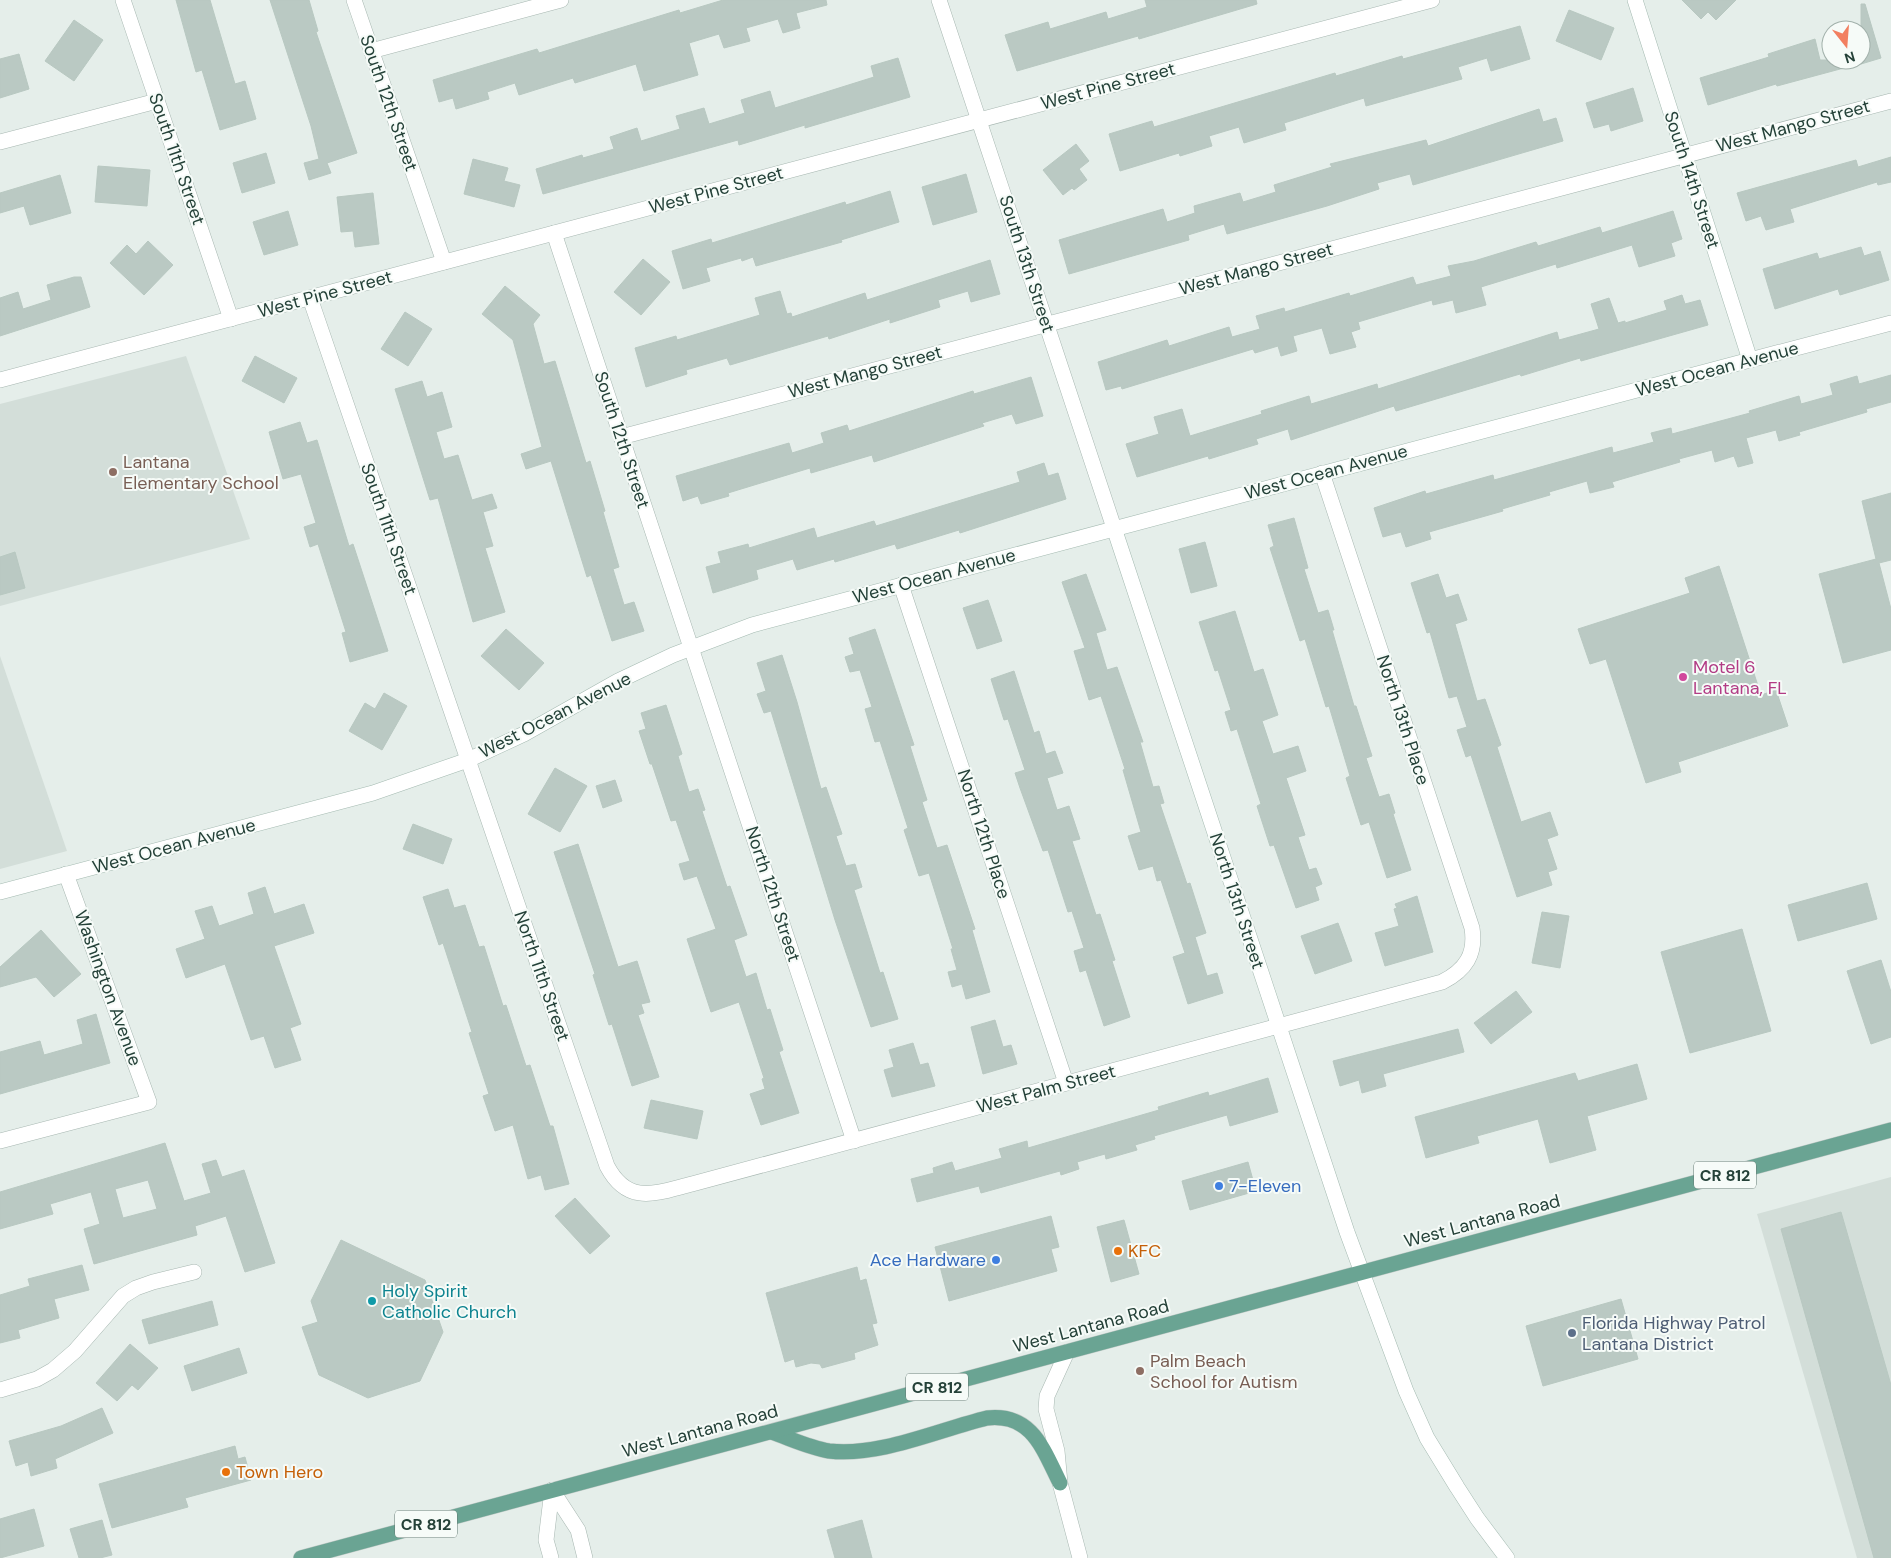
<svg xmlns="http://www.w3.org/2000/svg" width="1891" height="1558" viewBox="0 0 1891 1558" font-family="'DM Sans',sans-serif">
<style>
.built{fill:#d3ded9}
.building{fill:#bac9c3;stroke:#b8c8c1;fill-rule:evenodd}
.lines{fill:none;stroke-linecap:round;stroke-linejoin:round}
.street-casing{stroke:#a7b7b1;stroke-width:16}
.secondary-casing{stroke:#a4bab1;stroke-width:16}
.primary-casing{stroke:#c2cac7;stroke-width:16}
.street{stroke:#fff;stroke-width:15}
.secondary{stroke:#fff;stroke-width:15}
.primary{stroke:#6aa493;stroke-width:15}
.education-dot{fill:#8d6e63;stroke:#f6fbf8;stroke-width:2}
.hotel-dot{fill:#d1479c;stroke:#f6fbf8;stroke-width:2}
.shop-dot{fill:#3f7fe0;stroke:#f6fbf8;stroke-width:2}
.food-dot{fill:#e8710a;stroke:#f6fbf8;stroke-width:2}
.culture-dot{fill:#0f9aa8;stroke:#f6fbf8;stroke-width:2}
.service-dot{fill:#5c6f8a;stroke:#f6fbf8;stroke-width:2}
.labels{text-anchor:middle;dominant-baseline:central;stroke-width:4;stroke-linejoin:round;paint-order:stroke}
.shield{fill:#f6fbf8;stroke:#637972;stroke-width:1}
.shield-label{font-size:16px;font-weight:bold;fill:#244138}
.street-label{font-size:18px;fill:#244138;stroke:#f6fbf8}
.education-label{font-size:18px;fill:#785e54;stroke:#f6fbf8;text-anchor:start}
.hotel-label{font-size:18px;fill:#b23c85;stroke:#f6fbf8;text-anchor:start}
.shop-label{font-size:18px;fill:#366cbe;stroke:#f6fbf8;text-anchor:start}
.food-label{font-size:18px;fill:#c56008;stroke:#f6fbf8;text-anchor:start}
.culture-label{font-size:18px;fill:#0d838f;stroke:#f6fbf8;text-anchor:start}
.service-label{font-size:18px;fill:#4e5e75;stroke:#f6fbf8;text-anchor:start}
</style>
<rect width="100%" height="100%" fill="#e5eeea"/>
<!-- built -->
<g class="built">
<path d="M186 356 250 539 0 606V404Z"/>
<path d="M0 656 67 851 0 869Z"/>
<path d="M1891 1177V1558H1857L1757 1214Z"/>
</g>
<!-- building -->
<g class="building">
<path d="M176 0H210L235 84 245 81 256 119 220 130 202 70 196 72Z"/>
<path d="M270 0H309L318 31 316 32 357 153 327 163 331 173 309 180 304 163 319 159 311 126Z"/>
<path d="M723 0H826L827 5 796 13 800 28 783 33 778 19 746 28 750 41 724 48 719 34 689 43 698 75 644 91 636 64 575 83 573 78 519 95 515 83 487 92 489 99 456 109 453 98 439 102 433 80 537 49 539 53 679 10 680 13Z"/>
<path d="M1145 0H1256L1257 4 1139 39 1138 36 1017 71 1005 35 1048 22 1050 29 1106 12 1108 19 1147 7Z"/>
<path d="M1682 0H1736L1716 20 1708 12 1701 19Z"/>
<path d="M1861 4H1865L1881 58 1861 64Z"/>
<path d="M1569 10 1614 28 1601 60 1556 41Z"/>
<path d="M74 20 103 40 74 81 45 61Z"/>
<path d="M1520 26 1530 59 1491 71 1487 58 1458 67 1462 79 1366 106 1364 98 1284 123 1286 130 1244 143 1239 127 1209 136 1212 146 1180 156 1179 153 1120 171 1109 134 1152 121 1154 127 1335 73 1336 76 1402 56 1403 59Z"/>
<path d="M1815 39 1820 60H1854L1855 65 1777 86 1776 84 1708 105 1700 78 1769 57 1768 54Z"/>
<path d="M19 54 29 89 0 98V59Z"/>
<path d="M898 58 910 97 805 128V125L739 145 738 140 543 194 536 169 582 155 583 158 614 149 610 137 637 128 641 141 680 129 676 116 704 108 709 124 745 113 741 100 770 91 775 108 874 77 871 66Z"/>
<path d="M1633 88 1643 121 1611 131 1609 124 1594 128 1586 103Z"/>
<path d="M1539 109 1543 122 1556 118 1563 141 1413 185 1410 174 1377 183 1379 189 1327 206 1227 234 1224 224 1188 235 1189 240 1069 274 1059 240 1163 209 1167 222 1195 213 1194 206 1240 193 1243 202 1276 192 1274 185 1332 167 1330 164 1426 140 1428 146Z"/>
<path d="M1076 144 1089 161 1079 169 1087 180 1074 190 1072 188 1063 195 1043 170Z"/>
<path d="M266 153 275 183 242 193 233 163Z"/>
<path d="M1891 157V182L1878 185 1877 182 1790 209 1794 222 1766 230 1761 216 1746 221 1737 193 1856 160 1858 167Z"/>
<path d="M473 159 508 168 504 181 520 185 514 207 464 194Z"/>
<path d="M98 166 150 170 147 206 95 202Z"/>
<path d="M966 174 977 212 933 225 922 187Z"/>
<path d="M60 175 71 213 30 225 24 206 0 213V193Z"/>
<path d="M890 191 899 222 841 240 842 242 756 266 753 257 742 261 741 258 706 268 710 281 683 289 672 251 711 239 712 243 845 202 846 205Z"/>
<path d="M373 193 379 244 355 247 353 231 341 232 337 197Z"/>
<path d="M288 211 298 245 264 255 253 222Z"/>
<path d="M1673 211 1682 239 1671 243 1675 256 1639 267 1632 245 1557 268 1556 264 1481 287 1486 305 1456 313 1453 300 1433 305 1432 300 1358 322 1360 329 1351 332 1356 347 1330 354 1322 328 1293 336 1297 351 1281 356 1278 346 1255 353 1253 349 1122 389 1121 386 1106 390 1098 362 1167 340 1169 346 1229 327 1232 337 1260 329 1256 316 1284 308 1285 312 1349 293 1350 296 1413 277 1416 285 1451 276 1448 266 1474 261 1536 242 1538 246 1600 227 1602 233Z"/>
<path d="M148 241 173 265 144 295 110 263 127 245 136 254Z"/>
<path d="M1861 247 1864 256 1880 251 1889 280 1840 295 1838 289 1775 309 1763 269 1817 253 1819 259Z"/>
<path d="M643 259 670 282 641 315 614 292Z"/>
<path d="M990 260 1000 294 971 302 968 291 938 300 940 307 890 323V319L829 339 828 336 730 365 727 358 686 370 687 374 646 387 635 348 676 336 677 340 760 315 755 298 780 291 787 314 791 313 792 317 865 293 867 300Z"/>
<path d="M74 277H81L90 307 0 336V298L18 292 23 309 51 300 47 285Z"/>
<path d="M505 286 540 315 533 324 544 364 555 361 586 463 590 461 605 511 603 512 619 567 613 569 624 605 634 602 644 631 612 641 591 575 587 577 551 461 526 469 521 454 542 447 513 340 482 314Z"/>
<path d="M1682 295 1685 304 1700 300 1708 325 1581 361 1580 358 1521 376 1520 374 1396 411 1394 406 1291 440 1288 429 1256 439 1258 444 1209 459 1208 456 1137 477 1126 444 1159 434 1154 417 1182 409 1190 436 1262 414 1261 411 1309 396 1311 404 1377 384 1378 389 1557 332 1559 340 1599 329 1591 304 1609 298 1618 323 1625 321V323L1667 310 1664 301Z"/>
<path d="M405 312 432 329 408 366 381 349Z"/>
<path d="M255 356 297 378 284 403 242 381Z"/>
<path d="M1891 375V402L1866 409 1867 412 1799 432 1800 435 1779 441 1776 430 1746 438 1753 463 1738 467 1734 456 1715 462 1712 450 1679 459 1680 462 1612 482 1614 487 1590 493 1587 481 1549 492 1550 495 1502 509 1503 511 1429 532 1431 539 1406 547 1401 532 1383 537 1374 508 1425 491 1426 494 1493 475 1494 480 1612 447 1613 453 1654 442 1651 433 1671 428 1672 434 1750 413 1749 411 1799 396 1801 404 1833 395 1830 384 1857 376 1859 384Z"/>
<path d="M1031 377 1043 416 1016 424 1012 414 982 423 984 426 874 462 872 455 811 473 810 468 728 493 729 496 701 504 698 496 683 501 676 476 789 443 792 453 824 443 821 433 847 425 849 431 973 391 974 394Z"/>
<path d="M422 381 427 397 442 392 452 427 436 432 444 459 458 455 472 500 492 494 497 508 483 512 493 546 485 548 505 612 473 622 438 498 430 500 395 389Z"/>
<path d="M300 422 307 443 317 440 349 546 353 544 388 651 350 662 342 633 346 632 318 544 310 547 304 527 316 523 301 474 283 479 269 432Z"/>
<path d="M1044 463 1048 476 1058 473 1066 499 960 533 959 530 897 549 895 544 835 562 834 559 797 570 793 559 756 570 758 579 713 593 706 567 721 563 718 552 748 544 749 548 814 528 817 538 874 521 876 526 1020 482 1017 472Z"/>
<path d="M1891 493V560L1879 563 1891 609V650L1843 663 1819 574 1876 559 1862 501Z"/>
<path d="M1294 518 1308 568 1304 569 1318 613 1328 610 1334 630H1332L1354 706H1356L1372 756 1366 758 1379 797 1389 794 1395 813 1393 814 1411 870 1387 878 1369 822 1361 825 1346 778 1350 776 1329 706 1326 707 1305 639 1300 641 1270 548 1274 546 1268 525Z"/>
<path d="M1205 542 1217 586 1191 593 1179 549Z"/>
<path d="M15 552 25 588 0 595V557Z"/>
<path d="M1719 566 1761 695 1776 690 1788 726 1678 762 1681 772 1646 783 1606 659 1590 664 1578 629 1690 593 1685 578Z"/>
<path d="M1086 574 1106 630 1096 633 1107 670 1117 667 1143 742H1140L1153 787 1159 786 1164 803 1160 804 1187 884 1190 883 1206 933 1195 937 1207 976 1217 973 1223 993 1188 1004 1173 957 1185 953 1161 880 1157 881 1153 866 1139 870 1128 836 1141 832 1123 770 1125 769 1101 696 1089 700 1074 651 1085 648 1062 582Z"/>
<path d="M1438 574 1446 598 1458 594 1467 620 1455 624 1477 701 1485 699 1501 745 1497 747 1521 822 1550 812 1558 835 1547 839 1557 869 1548 872 1552 885 1517 897 1471 755 1466 757 1457 730 1467 727 1457 696 1449 698 1430 632 1427 633 1411 583Z"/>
<path d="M988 600 1002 641 977 649 963 608Z"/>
<path d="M1235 611 1254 672 1263 669 1278 715 1262 721 1273 754 1298 746 1306 771 1286 778 1305 835 1298 837 1309 870 1316 868 1322 884 1315 887 1319 900 1296 908 1274 845 1270 846 1257 806 1261 804 1237 729 1231 731 1225 712 1231 710 1218 670 1215 671 1199 622Z"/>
<path d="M506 629 544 663 519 690 481 656Z"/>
<path d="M875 629 914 745 910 746 927 800 922 802 937 848 947 845 975 929 972 930 990 992 966 999 962 984 952 987 948 972 957 970 951 949H953L929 873 919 876 904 830 908 828 880 741 875 742 865 709 872 707 860 670 850 672 845 657 854 654 849 638Z"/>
<path d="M782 655 797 702 821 789 826 787 842 834 836 836 846 866 855 864 862 887 854 890 880 973 883 972 898 1019 871 1027 835 920 771 711 764 713 757 694 766 691 757 663Z"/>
<path d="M1014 671 1034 733 1039 731 1046 754 1055 751 1063 773 1047 778 1057 810 1069 806 1080 839 1072 841 1096 915 1100 914 1115 960 1112 961 1130 1017 1104 1026 1086 970 1080 972 1074 951 1084 948 1072 911 1068 912 1048 850 1043 851 1020 788 1015 773 1025 770 1008 719 1004 720 991 679Z"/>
<path d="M384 693 407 706 382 750 349 731 365 703 375 709Z"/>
<path d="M666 705 682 754 678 756 689 792 698 789 705 810 702 811 727 887 730 886 747 935 734 940 746 977 756 973 767 1010 770 1009 783 1050 779 1052 799 1113 761 1125 750 1094 765 1089 762 1079 764 1078 739 1002 711 1012 687 939 716 929 697 876 684 880 679 864 690 861 676 820 671 821 652 764H650L639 731 646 729 641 713Z"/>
<path d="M555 768 587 786 560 832 528 814Z"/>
<path d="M615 780 622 801 603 808 596 786Z"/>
<path d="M413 824 452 839 443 864 403 849Z"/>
<path d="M578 844 618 967 637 961 650 1002 641 1004 644 1013 638 1015 659 1077 632 1086 612 1024 609 1025 593 975 595 974 554 852Z"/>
<path d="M1867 883 1877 919 1798 941 1788 905Z"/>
<path d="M265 887 274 914 304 904 314 933 274 946 301 1024 290 1028 301 1060 275 1068 264 1036 251 1040 225 964 186 978 176 949 205 939 195 911 212 906 219 926 254 914 248 893Z"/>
<path d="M448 889 454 908 465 905 479 947 484 946 503 1006 506 1005 526 1066 530 1065 550 1126H553L569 1184 545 1190 541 1175 528 1179 513 1125 495 1131 483 1096 489 1094 469 1033 472 1032 443 943 439 945 423 897Z"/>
<path d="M1417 896 1433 952 1385 966 1375 933 1399 926 1394 909 1397 908 1395 904Z"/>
<path d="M1542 912 1569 916 1560 968 1532 963Z"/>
<path d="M1338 923 1352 961 1315 974 1301 936Z"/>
<path d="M1742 929 1771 1031 1690 1053 1661 952Z"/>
<path d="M41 930 81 974 54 997 36 977 0 987V967Z"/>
<path d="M1881 960 1891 992V1037L1871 1044 1847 971Z"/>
<path d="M1516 991 1532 1012 1491 1044 1474 1023Z"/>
<path d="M96 1014 110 1063 0 1094V1052L40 1041 44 1055 83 1044 77 1020Z"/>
<path d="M995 1020 1003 1047 1011 1045 1017 1064 983 1074 971 1027Z"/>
<path d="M1458 1029 1464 1052 1383 1074 1386 1086 1362 1093 1359 1080 1340 1086 1333 1061Z"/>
<path d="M913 1043 920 1065 928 1063 935 1086 892 1097 884 1070 894 1067 889 1050Z"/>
<path d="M1637 1064 1647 1099 1587 1116 1596 1150 1550 1163 1538 1119 1477 1136 1479 1143 1426 1158 1415 1117 1575 1073 1578 1081Z"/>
<path d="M1268 1078 1278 1112 1230 1126 1227 1115 1154 1136 1155 1139 1135 1145 1137 1150 1106 1159 1105 1154 1077 1162 1079 1169 1061 1175 1060 1171 981 1193 979 1186 917 1202 911 1179 934 1173 933 1168 952 1162 955 1171 1002 1158 999 1149 1027 1141 1028 1148 1159 1110 1158 1107 1208 1092 1209 1096Z"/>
<path d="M651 1100 703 1111 697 1139 644 1128Z"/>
<path d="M165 1143 184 1201 211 1193 202 1164 216 1160 222 1177 244 1170 275 1263 245 1272 226 1216 195 1226 197 1235 94 1264 84 1229 100 1224 91 1192 50 1204 53 1214 0 1229V1192ZM148 1180 157 1209 123 1218 115 1189Z"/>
<path d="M1248 1162 1256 1191 1190 1210 1182 1181Z"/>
<path d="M575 1198 610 1236 590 1254 555 1216Z"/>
<path d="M1841 1212 1891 1385V1558H1874L1781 1229Z"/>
<path d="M1051 1216 1059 1247 1051 1249 1057 1271 949 1301 935 1247Z"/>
<path d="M1124 1220 1139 1274 1111 1282 1097 1227Z"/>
<path d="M341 1240 425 1280 443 1332 420 1381 368 1398 319 1375 302 1327 318 1322 311 1301Z"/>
<path d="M82 1265 89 1290 54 1299 59 1318 18 1330 20 1338 0 1343V1295L30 1286 28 1279Z"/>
<path d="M857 1267 860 1281 866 1279 877 1323 872 1324 878 1345 854 1353 855 1359 822 1368 820 1364 811 1363 796 1367 794 1359 785 1362 766 1293Z"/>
<path d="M1621 1299 1638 1359 1543 1386 1526 1326Z"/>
<path d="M212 1301 218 1325 149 1344 142 1320Z"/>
<path d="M130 1344 158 1368 138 1390 132 1385 117 1401 96 1383Z"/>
<path d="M239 1348 247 1373 192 1391 184 1366Z"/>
<path d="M102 1408 113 1433 55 1459 57 1468 31 1476 28 1462 16 1466 9 1441 61 1426Z"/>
<path d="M235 1446 238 1459 245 1457 251 1480 185 1498 188 1507 112 1528 99 1484Z"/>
<path d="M34 1509 44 1546 0 1558V1519Z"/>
<path d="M102 1520 112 1555 100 1558H79L70 1529Z"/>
<path d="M862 1520 872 1558H835L827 1530Z"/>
</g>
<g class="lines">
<!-- street casing -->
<g class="street-casing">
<g id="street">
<path d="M123 0 231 319"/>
<path d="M354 0 444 262"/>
<path d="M939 0 1114 528"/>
<path d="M371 51 561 0"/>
<path d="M0 142 157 101"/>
<path d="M554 233 854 1141"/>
<path d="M310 298 607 1166C628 1206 656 1193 692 1184L1442 982C1466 970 1476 954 1472 928L1322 473"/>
<path d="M1750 360 1891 323"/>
<path d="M0 380 1432 0"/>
<path d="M621 437 1891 101"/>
<path d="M901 585 1066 1083"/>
<path d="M0 1141 149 1102 66 874"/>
<path d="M1067 1352 1047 1396 1046 1409 1057 1451 1060 1483 1080 1558"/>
<path d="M0 1390 37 1379 53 1370 75 1351 123 1296 136 1288 153 1282 194 1272"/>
<path d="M552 1490 578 1530 585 1558"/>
<path d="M551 1558 546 1540 552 1490"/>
</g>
</g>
<!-- secondary casing -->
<g class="secondary-casing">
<g id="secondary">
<path d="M1114 528 1347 1232 1406 1391 1427 1438 1457 1487 1477 1518 1507 1558"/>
<path d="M0 892 373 793 468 760 524 734 618 681 673 655 752 625 1750 360 1635 0"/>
</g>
</g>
<!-- primary casing -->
<g class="primary-casing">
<g id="primary">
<path d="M771 1432C789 1438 810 1448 829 1451 879 1457 938 1430 987 1418 1032 1413 1043 1449 1060 1483"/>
<path d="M301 1558 1891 1130"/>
</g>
</g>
<!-- street -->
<use href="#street" class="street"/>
<!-- secondary -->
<use href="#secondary" class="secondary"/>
<!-- primary -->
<use href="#primary" class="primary"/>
</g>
<!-- markers -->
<g class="education-dot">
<circle cx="113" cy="472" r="5"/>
<circle cx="1140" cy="1371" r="5"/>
</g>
<circle class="hotel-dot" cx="1683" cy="677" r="5"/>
<g class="shop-dot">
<circle cx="1219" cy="1186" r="5"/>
<circle cx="996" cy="1260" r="5"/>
</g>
<g class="food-dot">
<circle cx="1118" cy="1251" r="5"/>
<circle cx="226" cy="1472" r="5"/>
</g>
<circle class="culture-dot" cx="372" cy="1301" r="5"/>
<circle class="service-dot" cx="1572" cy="1333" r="5"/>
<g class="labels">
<!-- shield labels -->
<g class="shield">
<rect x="1694" y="1161.5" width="62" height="27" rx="4"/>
<rect x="906" y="1373.5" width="62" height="27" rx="4"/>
<rect x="395" y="1510.5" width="62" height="27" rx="4"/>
</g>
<g class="shield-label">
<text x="1725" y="1175">CR 812</text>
<text x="937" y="1387">CR 812</text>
<text x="426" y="1524">CR 812</text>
</g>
<!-- street labels -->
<g class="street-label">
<text transform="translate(1108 86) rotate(-15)">West Pine Street</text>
<text transform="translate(389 103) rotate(71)">South 12th Street</text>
<text transform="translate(1793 126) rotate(-15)">West Mango Street</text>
<text transform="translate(177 159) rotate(71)">South 11th Street</text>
<text transform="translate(1692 180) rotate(72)">South 14th Street</text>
<text transform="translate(716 190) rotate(-15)">West Pine Street</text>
<text transform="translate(1027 264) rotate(72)">South 13th Street</text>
<text transform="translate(1256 269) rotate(-15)">West Mango Street</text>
<text transform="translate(325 294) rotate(-15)">West Pine Street</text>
<text transform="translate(1717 369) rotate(-15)">West Ocean Avenue</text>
<text transform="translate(865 372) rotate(-15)">West Mango Street</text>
<text transform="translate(622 440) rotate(72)">South 12th Street</text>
<text transform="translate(1326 472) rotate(-15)">West Ocean Avenue</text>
<text transform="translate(389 529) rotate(71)">South 11th Street</text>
<text transform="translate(934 576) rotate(-15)">West Ocean Avenue</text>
<text transform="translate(555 715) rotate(-27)">West Ocean Avenue</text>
<text transform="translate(1403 720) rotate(72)">North 13th Place</text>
<text transform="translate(984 834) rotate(72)">North 12th Place</text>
<text transform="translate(174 846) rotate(-15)">West Ocean Avenue</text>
<text transform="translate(773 894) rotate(72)">North 12th Street</text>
<text transform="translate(1237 901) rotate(72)">North 13th Street</text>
<text transform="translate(542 976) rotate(71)">North 11th Street</text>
<text transform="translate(108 988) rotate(70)">Washington Avenue</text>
<text transform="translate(1046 1089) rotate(-15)">West Palm Street</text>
<text transform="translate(1482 1221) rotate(-15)">West Lantana Road</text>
<text transform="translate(1091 1326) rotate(-15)">West Lantana Road</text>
<text transform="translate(700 1431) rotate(-15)">West Lantana Road</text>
</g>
<!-- education labels -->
<g class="education-label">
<text x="123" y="462">Lantana<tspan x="123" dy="21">Elementary School</tspan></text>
<text x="1150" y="1361">Palm Beach<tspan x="1150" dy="21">School for Autism</tspan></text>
</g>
<!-- hotel labels -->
<g class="hotel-label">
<text x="1693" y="667">Motel 6<tspan x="1693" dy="21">Lantana, FL</tspan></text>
</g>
<!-- shop labels -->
<g class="shop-label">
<text x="1229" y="1186">7-Eleven</text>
<text x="986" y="1260" text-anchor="end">Ace Hardware</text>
</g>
<!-- food labels -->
<g class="food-label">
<text x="1128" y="1251">KFC</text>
<text x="236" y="1472">Town Hero</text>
</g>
<!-- culture labels -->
<g class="culture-label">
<text x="382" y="1291">Holy Spirit<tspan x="382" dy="21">Catholic Church</tspan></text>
</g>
<!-- service labels -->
<g class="service-label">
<text x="1582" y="1323">Florida Highway Patrol<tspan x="1582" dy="21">Lantana District</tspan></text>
</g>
</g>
<!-- north arrow -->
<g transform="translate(1846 45) rotate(163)"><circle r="24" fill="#f6fbf8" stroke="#a2b1ab"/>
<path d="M0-4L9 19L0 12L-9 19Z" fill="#f27f60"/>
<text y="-8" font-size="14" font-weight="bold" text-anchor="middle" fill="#244138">N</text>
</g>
</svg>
